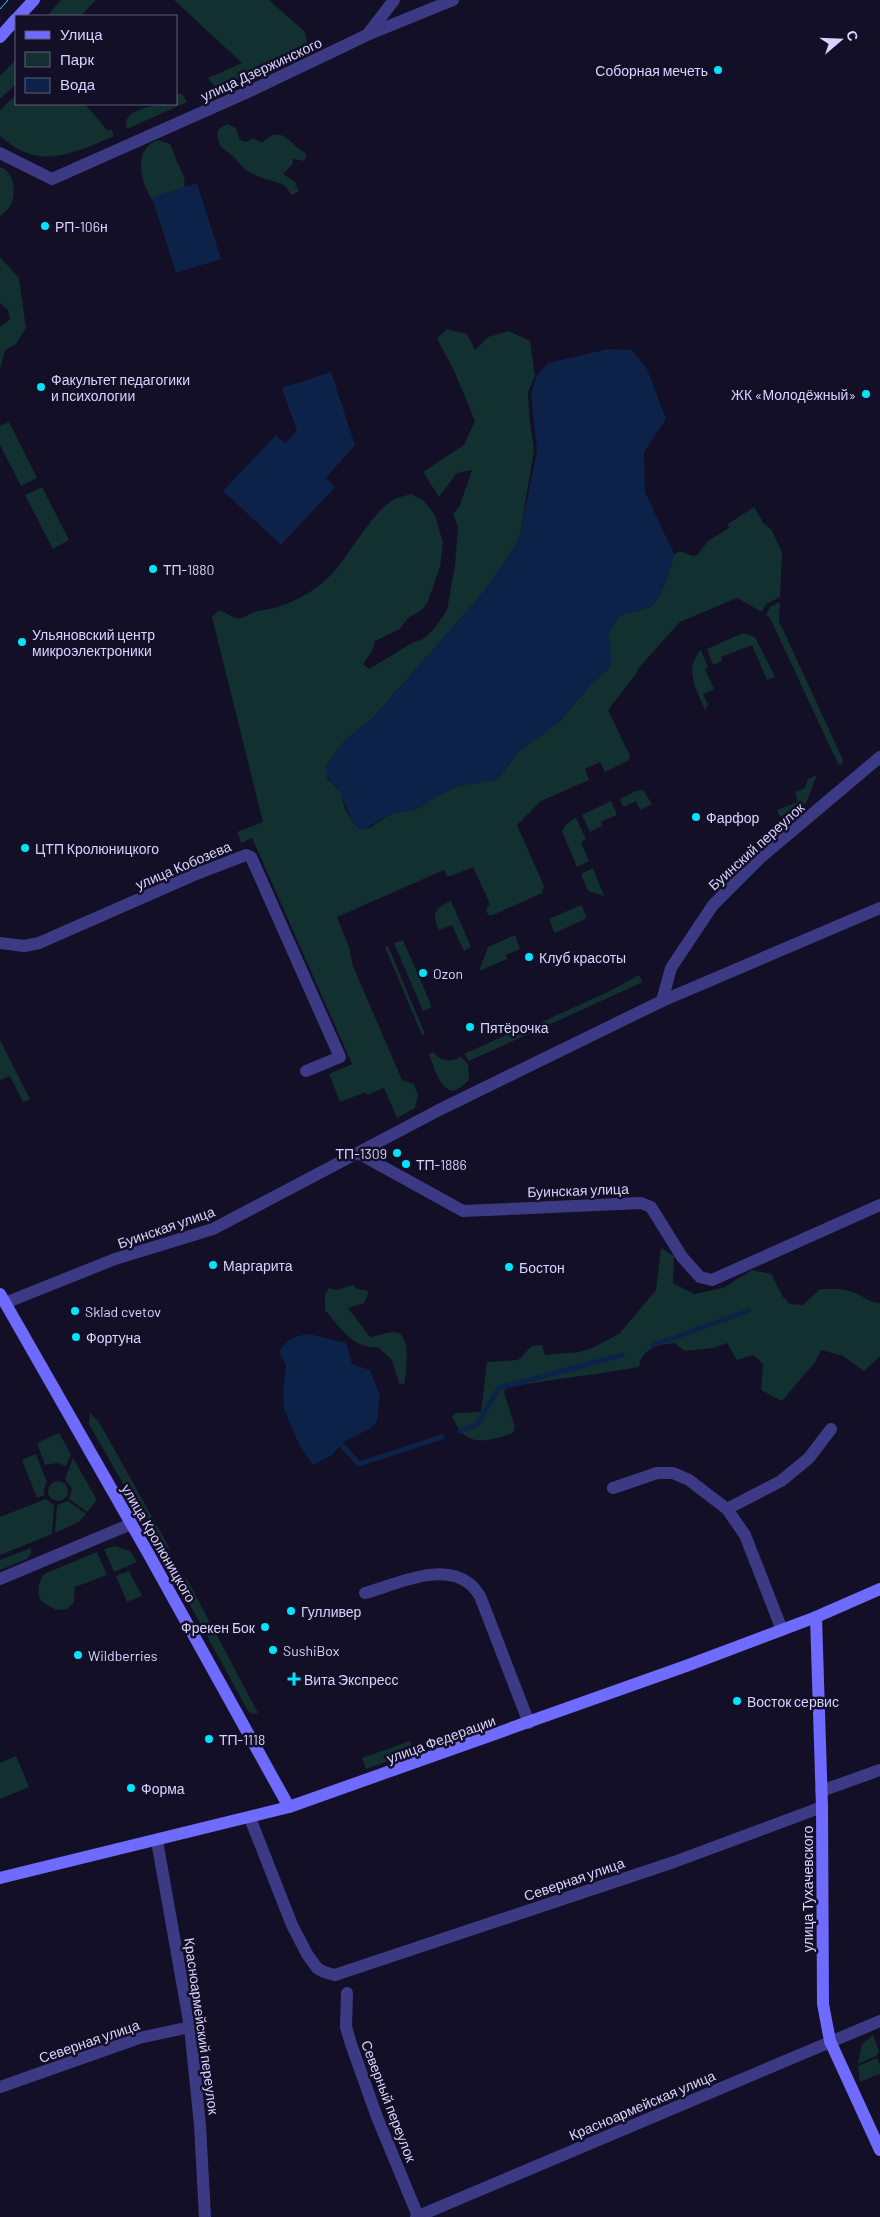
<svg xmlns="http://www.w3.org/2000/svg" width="880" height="2217" viewBox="0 0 880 2217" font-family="Barlow,sans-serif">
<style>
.green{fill:#12302f}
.water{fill:#0c2248}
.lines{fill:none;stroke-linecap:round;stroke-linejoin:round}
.stream{stroke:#0c2248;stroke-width:5}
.street{stroke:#3d3a85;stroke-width:12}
.secondary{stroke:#6f6bff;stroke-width:12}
.tram{stroke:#00e5ff;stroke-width:1}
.poi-dot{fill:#00e5ff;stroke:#130f26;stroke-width:2}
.labels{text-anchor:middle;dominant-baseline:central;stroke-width:5;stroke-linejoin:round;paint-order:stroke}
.street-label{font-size:14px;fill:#d9d4ff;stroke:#130f26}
.poi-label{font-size:14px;fill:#d9d4ff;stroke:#130f26;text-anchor:start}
</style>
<rect width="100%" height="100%" fill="#130f26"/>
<!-- green -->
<g class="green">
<path d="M61 0H96L81 16H47Z"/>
<path d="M174 0H269L304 31 307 39 306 46 291 60 216 89 208 78 242 63Z"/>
<path d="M16 59V84L0 99V76Z"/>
<path d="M176 94H182L187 102 127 129 126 121C133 106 162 104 176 104Z"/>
<path d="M16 95V104H85L108 131 111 129 114 136C88 147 55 164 27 153 17 150 8 142 0 136V110Z"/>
<path d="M227 124 236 128 240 140 246 142 253 138 262 143C282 123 288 143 306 154L305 161 293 159 292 165 283 174 295 182 299 191 292 195 284 185 257 176 244 169 233 156 220 146 217 133 220 128Z"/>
<path d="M158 140 170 144C174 151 175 159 179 166 193 191 179 196 159 208 143 192 129 150 158 140Z"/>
<path d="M0 167C15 172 16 192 11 205 8 210 4 213 0 216Z"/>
<path d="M0 257 19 278 26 328 16 344 5 350 0 369V327L10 319 8 310 0 303Z"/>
<path d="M447 329 467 334 475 350 488 337 509 331 530 341 535 376 528 392 529 414 534 450 520 535 512 551 482 594 372 719 344 741 327 778 341 792 345 809 355 825 370 828 388 815 419 808 435 797 458 786 498 779 518 752 560 721 591 684 611 666 609 632 620 615C630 612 642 611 651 606 661 599 672 566 674 554L680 551 693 556 697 555 708 541 729 528 728 524 754 507 764 524 771 529 782 552 780 597 766 604 762 612 737 598 680 622 637 670 636 674 608 710 630 756 629 760 605 772 600 762 585 769 589 780 541 801 517 825 544 886 542 893 493 915H488L486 909 490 904 473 867 451 876H447L444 870 337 917 349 947 353 966 402 1080 414 1084 418 1095 415 1108 397 1118 384 1088 367 1095 366 1092 340 1102 329 1074 352 1064 252 838 241 843 237 832 263 822 212 617 219 610C225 612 230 616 236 618 244 620 250 612 258 611 286 608 319 591 337 568 351 551 374 511 393 500 398 497 405 496 411 494L424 501 435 515 443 543 440 567 428 601 422 610 408 618 400 629 375 641 372 651 363 664 369 669 412 643 423 639 434 629 447 610 455 565 458 527 453 514 460 505 472 470 457 473 439 497 423 472 464 445 475 421 455 373 437 338Z"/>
<path d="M9 422 37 478 21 486 0 445V426Z"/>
<path d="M42 487 69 540 53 549 25 495Z"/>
<path d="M780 602 779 621 843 760 842 765 838 764 770 618 766 615 770 607Z"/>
<path d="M743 633 755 637 775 677 767 680 752 645 721 657 722 661 713 665 707 649Z"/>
<path d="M701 650 708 667 705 669 714 689 703 694 708 705 705 710C697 690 683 669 701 650Z"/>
<path d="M817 775 806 803 780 817 777 810 798 802 795 792 805 788 808 779Z"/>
<path d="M643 790 652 804 640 810 636 801 623 807 620 799 636 791Z"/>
<path d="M611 801 617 815 601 822 602 826 590 832 582 815Z"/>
<path d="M576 818 586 839 581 842 589 861 577 867 562 831 566 824Z"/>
<path d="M593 868 604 896 588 891 581 874Z"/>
<path d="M451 901 471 947 464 951 452 925 439 930C431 913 435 908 451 901Z"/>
<path d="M581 905 587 918 555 933 549 919Z"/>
<path d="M515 935 520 949 506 955 507 959 479 971 488 947Z"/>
<path d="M403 940 432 1007 423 1011 394 943Z"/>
<path d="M388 946 425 1034 422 1035 385 947Z"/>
<path d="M639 975 643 982 469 1061 464 1054 528 1025 533 1026 614 989Z"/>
<path d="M0 1040 30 1099 23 1102 10 1076 0 1080Z"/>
<path d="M433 1052C442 1062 449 1062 461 1057L468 1064 469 1080C465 1083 461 1088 456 1090 441 1095 433 1064 429 1054Z"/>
<path d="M661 1248 674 1256 673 1283 694 1294 723 1288 752 1270 771 1274 783 1297 790 1304 803 1305 820 1289C832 1289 842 1288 853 1292 863 1296 869 1302 880 1303V1356L864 1371 843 1356 821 1350 815 1362 782 1401 761 1390 763 1364 753 1355 737 1360 727 1343 713 1348 685 1351 674 1343C656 1346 643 1347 639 1367 595 1375 551 1379 506 1388L504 1392 515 1427 513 1433C486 1442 465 1449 452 1416L456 1413 481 1412 487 1362 518 1360 532 1346 542 1345 545 1355 579 1352 592 1348 619 1334 656 1290Z"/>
<path d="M353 1285 357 1289 369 1291 364 1303 348 1308 370 1337C378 1336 386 1332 394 1332 412 1332 406 1369 405 1382L403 1385 399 1383 392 1360 378 1347C352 1349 341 1328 325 1310V1295L329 1288 337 1290Z"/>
<path d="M90 1413 99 1422 170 1549 157 1543 89 1424Z"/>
<path d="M59 1433 71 1454 66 1466 57 1463 45 1465 37 1443Z"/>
<path d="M36 1454 47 1482 44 1488V1495L37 1498 22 1460Z"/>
<path d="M73 1458 97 1500 87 1512 69 1499 72 1489 65 1479Z"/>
<circle cx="58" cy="1491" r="10"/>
<path d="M46 1499 54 1505 52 1534 0 1555V1517Z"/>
<path d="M68 1501 86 1514 79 1522 55 1533 57 1505Z"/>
<path d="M115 1546 130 1551 137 1562 114 1572 104 1549Z"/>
<path d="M31 1548V1553L27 1559 0 1570V1560Z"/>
<path d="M97 1552 107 1575 75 1587 74 1602 67 1609 56 1610 42 1602C36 1594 38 1582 44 1574Z"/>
<path d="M129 1571 142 1596 127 1602 116 1576Z"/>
<path d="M187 1579 258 1713 253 1714 248 1711 178 1583Z"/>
<path d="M410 1741 414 1752 366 1769 362 1758Z"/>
<path d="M16 1756 29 1787 0 1799V1763Z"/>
<path d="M873 2035 879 2051 876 2056 858 2064 862 2044Z"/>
<path d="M877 2058 880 2066V2076L879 2074 860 2082 858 2066Z"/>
</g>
<!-- water -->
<g class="water">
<path d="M197 183 221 259 176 273 152 197Z"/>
<path d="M608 349 632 350 647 369 666 419 644 452 645 492 674 554C672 566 661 599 651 606 642 611 630 612 620 615L609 632 611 666 591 684 560 721 518 752 498 779 458 786 435 797 419 808 388 815 362 831C349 820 347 808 341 793 336 782 328 784 325 767L344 741 372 719 482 594 512 551 520 534 537 451 531 393 537 375 548 363Z"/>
<path d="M331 372 355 445 326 478 335 487 281 545 223 491 276 435 285 443 297 431 282 388Z"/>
<path d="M309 1334 346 1343 352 1364 370 1370 380 1396 377 1421 371 1428 342 1443 332 1455 313 1465 299 1444 284 1409 283 1391 286 1365 279 1352C287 1339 294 1336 309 1334Z"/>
</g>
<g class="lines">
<!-- stream -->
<g class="stream">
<path d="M653 1345 748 1311"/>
<path d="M460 1431 477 1425 499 1388 622 1355"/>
<path d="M337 1440 359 1464 442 1437"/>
</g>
<!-- street -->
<g class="street">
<path d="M368 34 394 0"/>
<path d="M0 153 52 179 250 91 367 35 453 0"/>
<path d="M0 943 24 946 39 943 194 875 246 855 251 857 340 1057 306 1071"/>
<path d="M662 1001 671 968 713 905 759 859 880 757"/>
<path d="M358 1153 463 1211 641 1203 651 1207 682 1257 700 1277 712 1280 880 1205"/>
<path d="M5 1303 115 1259 213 1229 439 1110 662 1001 880 908"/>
<path d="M613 1488 657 1473H673L689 1480 727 1509 745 1535 782 1630"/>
<path d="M727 1509 781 1481 809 1458 831 1429"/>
<path d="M0 1579 131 1524"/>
<path d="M365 1593C395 1585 442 1561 470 1584 474 1587 477 1592 480 1596L529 1723"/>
<path d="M821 1791 880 1770"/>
<path d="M250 1818 292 1925 307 1954 317 1968 324 1972 335 1975 674 1862 822 1807"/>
<path d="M157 1841 190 2027 200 2125 205 2217"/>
<path d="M347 1993 346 2027 351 2044 377 2117 418 2216"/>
<path d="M0 2087 139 2038 190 2027"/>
<path d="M416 2217 880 2021"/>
</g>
<!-- secondary -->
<g class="secondary">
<path d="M19 16 34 0"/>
<path d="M0 37 16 19"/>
<path d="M0 1294 148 1553 289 1807"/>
<path d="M816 1617 822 1807 823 2004 830 2041 880 2150"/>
<path d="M0 1878 289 1807 686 1666 816 1617 880 1589"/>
</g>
<!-- tram -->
<path class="tram" d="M0 9 8 0"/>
</g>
<!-- markers -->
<g class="poi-dot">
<circle cx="718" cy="70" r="5"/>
<circle cx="45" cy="226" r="5"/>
<circle cx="41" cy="387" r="5"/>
<circle cx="866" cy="394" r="5"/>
<circle cx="153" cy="569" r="5"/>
<circle cx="22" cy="642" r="5"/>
<circle cx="696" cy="817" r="5"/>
<circle cx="25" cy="848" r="5"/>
<circle cx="529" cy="957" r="5"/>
<circle cx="423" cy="973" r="5"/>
<circle cx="470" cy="1027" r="5"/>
<circle cx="397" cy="1153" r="5"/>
<circle cx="406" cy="1164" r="5"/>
<circle cx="213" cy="1265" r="5"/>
<circle cx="509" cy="1267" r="5"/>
<circle cx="75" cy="1311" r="5"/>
<circle cx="76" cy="1337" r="5"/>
<circle cx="291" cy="1611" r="5"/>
<circle cx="265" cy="1627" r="5"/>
<circle cx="273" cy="1650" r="5"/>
<circle cx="78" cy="1655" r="5"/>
<path d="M291.5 1671.5h5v5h5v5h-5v5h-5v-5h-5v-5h5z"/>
<circle cx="737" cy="1701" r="5"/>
<circle cx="209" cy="1739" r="5"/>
<circle cx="131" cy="1788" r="5"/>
</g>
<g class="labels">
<!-- street labels -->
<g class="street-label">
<text transform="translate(261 69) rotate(-25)">улица Дзержинского</text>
<text transform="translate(756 846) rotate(-42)">Буинский переулок</text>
<text transform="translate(183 865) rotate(-23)">улица Кобозева</text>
<text transform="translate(578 1190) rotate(-2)">Буинская улица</text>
<text transform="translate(166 1227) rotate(-19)">Буинская улица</text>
<text transform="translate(159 1543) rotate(60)">улица Кролюницкого</text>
<text transform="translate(441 1739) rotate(-20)">улица Федерации</text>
<text transform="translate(574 1879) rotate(-19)">Северная улица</text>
<text transform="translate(807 1889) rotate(-90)">улица Тухачевского</text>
<text transform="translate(202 2026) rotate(82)">Красноармейский переулок</text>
<text transform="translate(89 2041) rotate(-19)">Северная улица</text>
<text transform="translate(389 2101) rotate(69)">Северный переулок</text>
<text transform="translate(642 2105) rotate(-23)">Красноармейская улица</text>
</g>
<!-- poi labels -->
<g class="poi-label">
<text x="708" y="70" text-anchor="end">Соборная мечеть</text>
<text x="55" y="226">РП-106н</text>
<text x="51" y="379">Факультет педагогики<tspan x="51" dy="16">и психологии</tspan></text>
<text x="856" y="394" text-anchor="end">ЖК «Молодёжный»</text>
<text x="163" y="569">ТП-1880</text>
<text x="32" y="634">Ульяновский центр<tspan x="32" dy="16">микроэлектроники</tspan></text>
<text x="706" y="817">Фарфор</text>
<text x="35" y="848">ЦТП Кролюницкого</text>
<text x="539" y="957">Клуб красоты</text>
<text x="433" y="973">Ozon</text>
<text x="480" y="1027">Пятёрочка</text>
<text x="387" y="1153" text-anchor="end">ТП-1309</text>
<text x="416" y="1164">ТП-1886</text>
<text x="223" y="1265">Маргарита</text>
<text x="519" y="1267">Бостон</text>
<text x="85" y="1311">Sklad cvetov</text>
<text x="86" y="1337">Фортуна</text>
<text x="301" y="1611">Гулливер</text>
<text x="255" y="1627" text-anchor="end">Фрекен Бок</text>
<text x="283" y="1650">SushiBox</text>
<text x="88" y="1655">Wildberries</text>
<text x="304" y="1679">Вита Экспресс</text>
<text x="747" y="1701">Восток сервис</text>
<text x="219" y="1739">ТП-1118</text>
<text x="141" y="1788">Форма</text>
</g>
</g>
<!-- legend -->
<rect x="15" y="15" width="162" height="90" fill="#130f26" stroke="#625e7d"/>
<rect x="25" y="31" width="25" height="8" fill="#6f6bff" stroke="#625e7d"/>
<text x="60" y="40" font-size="15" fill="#d9d4ff">Улица</text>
<rect x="25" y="52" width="25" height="15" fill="#12302f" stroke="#625e7d"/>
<text x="60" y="65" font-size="15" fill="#d9d4ff">Парк</text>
<rect x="25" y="78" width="25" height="15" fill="#0c2248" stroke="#625e7d"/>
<text x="60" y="90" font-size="15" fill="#d9d4ff">Вода</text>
<!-- north arrow -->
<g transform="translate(840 40) rotate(71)" stroke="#130f26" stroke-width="4" paint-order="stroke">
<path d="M0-4L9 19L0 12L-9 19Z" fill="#d9d4ff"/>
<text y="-8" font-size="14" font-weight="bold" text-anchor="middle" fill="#d9d4ff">С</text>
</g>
</svg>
